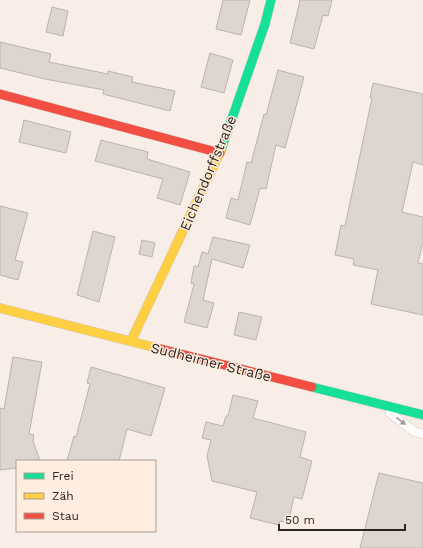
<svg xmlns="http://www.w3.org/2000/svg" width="423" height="548" viewBox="0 0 423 548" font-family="'Work Sans',sans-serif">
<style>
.building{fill:#ddd5d0;stroke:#bab3ae}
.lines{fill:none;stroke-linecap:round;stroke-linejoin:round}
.lane-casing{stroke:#d2cac5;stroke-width:10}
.fast-casing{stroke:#d2cac5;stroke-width:10}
.slow-casing{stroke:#d2cac5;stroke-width:10}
.jam-casing{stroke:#d2cac5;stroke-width:10}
.lane{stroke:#fefcfb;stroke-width:9}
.fast{stroke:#16e098;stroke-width:9}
.slow{stroke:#ffcf43;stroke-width:9}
.jam{stroke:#f24e42;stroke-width:9}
.oneway{fill:#9f9b98}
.labels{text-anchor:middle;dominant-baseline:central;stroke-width:3;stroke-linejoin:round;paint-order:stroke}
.street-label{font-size:14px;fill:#2b2520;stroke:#ffede0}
</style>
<rect width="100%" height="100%" fill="#f8eee7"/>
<!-- building -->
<g class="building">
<path d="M223 0H250L241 35 216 29Z"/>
<path d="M300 0H332L328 16 323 15 314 49 290 43Z"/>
<path d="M52 7 68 11 63 36 46 32Z"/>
<path d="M0 42 51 54 49 62 108 74V71L133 77 132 82 175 91 170 111 103 94 104 90 45 79 0 68Z"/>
<path d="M210 53 233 60 224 93 201 87Z"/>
<path d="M278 70 304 77 285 148 276 145 266 189 260 188 250 225 226 218 231 198 238 200 247 162 251 163 264 114 266 115Z"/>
<path d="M373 83 423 94V165L413 162 402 212 423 217V241L418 263 423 264V315L371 304 378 270 353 265 354 259 335 255 341 225 345 226 372 98H370Z"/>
<path d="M24 120 71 132 66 153 19 142Z"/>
<path d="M101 140 148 152 147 159 190 172 180 205 157 198 163 179 95 161Z"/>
<path d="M0 206 28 213 15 260 23 262 18 280 0 275Z"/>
<path d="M93 231 115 237 99 302 77 295Z"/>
<path d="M213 237 250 245 243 268 212 259 203 300 214 303 207 328 184 322 194 284 191 283 194 266 198 267 202 252 208 254Z"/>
<path d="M142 240 155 243 152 257 139 254Z"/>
<path d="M239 312 262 317 256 340 234 335Z"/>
<path d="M13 357 42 362 29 434 34 435 33 441 40 461H17V468L0 470V408L4 409Z"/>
<path d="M91 367 165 388 151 436 127 429 119 461H67L74 436 76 437 90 384 87 383Z"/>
<path d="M233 395 258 401 253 418 306 432 300 457 312 461 302 499 294 497 288 523 280 521 279 525 250 518 257 492 212 481 207 456 211 440 202 438 206 422 223 426 226 416H228Z"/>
<path d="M379 473 423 483V548H360Z"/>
</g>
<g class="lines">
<!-- lane casing -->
<g class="lane-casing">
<path id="lane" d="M390 413 415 432 423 434"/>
</g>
<!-- fast casing -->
<g class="fast-casing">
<g id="fast">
<path d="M221 150 265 24 271 0"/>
<path d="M312 387 423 415"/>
</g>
</g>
<!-- slow casing -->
<g class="slow-casing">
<g id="slow">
<path d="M0 308 161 349"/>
<path d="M131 341 221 150"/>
</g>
</g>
<!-- jam casing -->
<g class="jam-casing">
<g id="jam">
<path d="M0 94 220 153"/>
<path d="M161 349 312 387"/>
</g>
</g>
<!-- lane -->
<use href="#lane" class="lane"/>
<!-- fast -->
<use href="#fast" class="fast"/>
<!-- slow -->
<use href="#slow" class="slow"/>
<!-- jam -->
<use href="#jam" class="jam"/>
</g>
<!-- one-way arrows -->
<defs><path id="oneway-solid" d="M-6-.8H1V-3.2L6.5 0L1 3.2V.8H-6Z"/></defs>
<use class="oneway" href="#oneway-solid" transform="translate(401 421) rotate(38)"/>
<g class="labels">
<!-- street labels -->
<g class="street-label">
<text transform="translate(208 173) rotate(-67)">Eichendorffstraße</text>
<text transform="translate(211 362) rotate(14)">Sudheimer Straße</text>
</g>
</g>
<!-- legend -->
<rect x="16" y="460" width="140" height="72" fill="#ffede0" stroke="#aa9d93"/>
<rect x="24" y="473" width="20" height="6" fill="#16e098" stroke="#aa9d93"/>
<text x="52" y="480" font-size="12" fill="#2b2520">Frei</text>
<rect x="24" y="493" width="20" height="6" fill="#ffcf43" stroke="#aa9d93"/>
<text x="52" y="500" font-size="12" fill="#2b2520">Zäh</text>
<rect x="24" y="513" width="20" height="6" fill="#f24e42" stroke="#aa9d93"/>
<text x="52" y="520" font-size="12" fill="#2b2520">Stau</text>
<!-- scale -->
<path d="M279 524v6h126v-6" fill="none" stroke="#2b2520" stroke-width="2"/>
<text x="285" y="524" font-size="12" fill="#2b2520" stroke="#ffede0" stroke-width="3" paint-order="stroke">50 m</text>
</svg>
